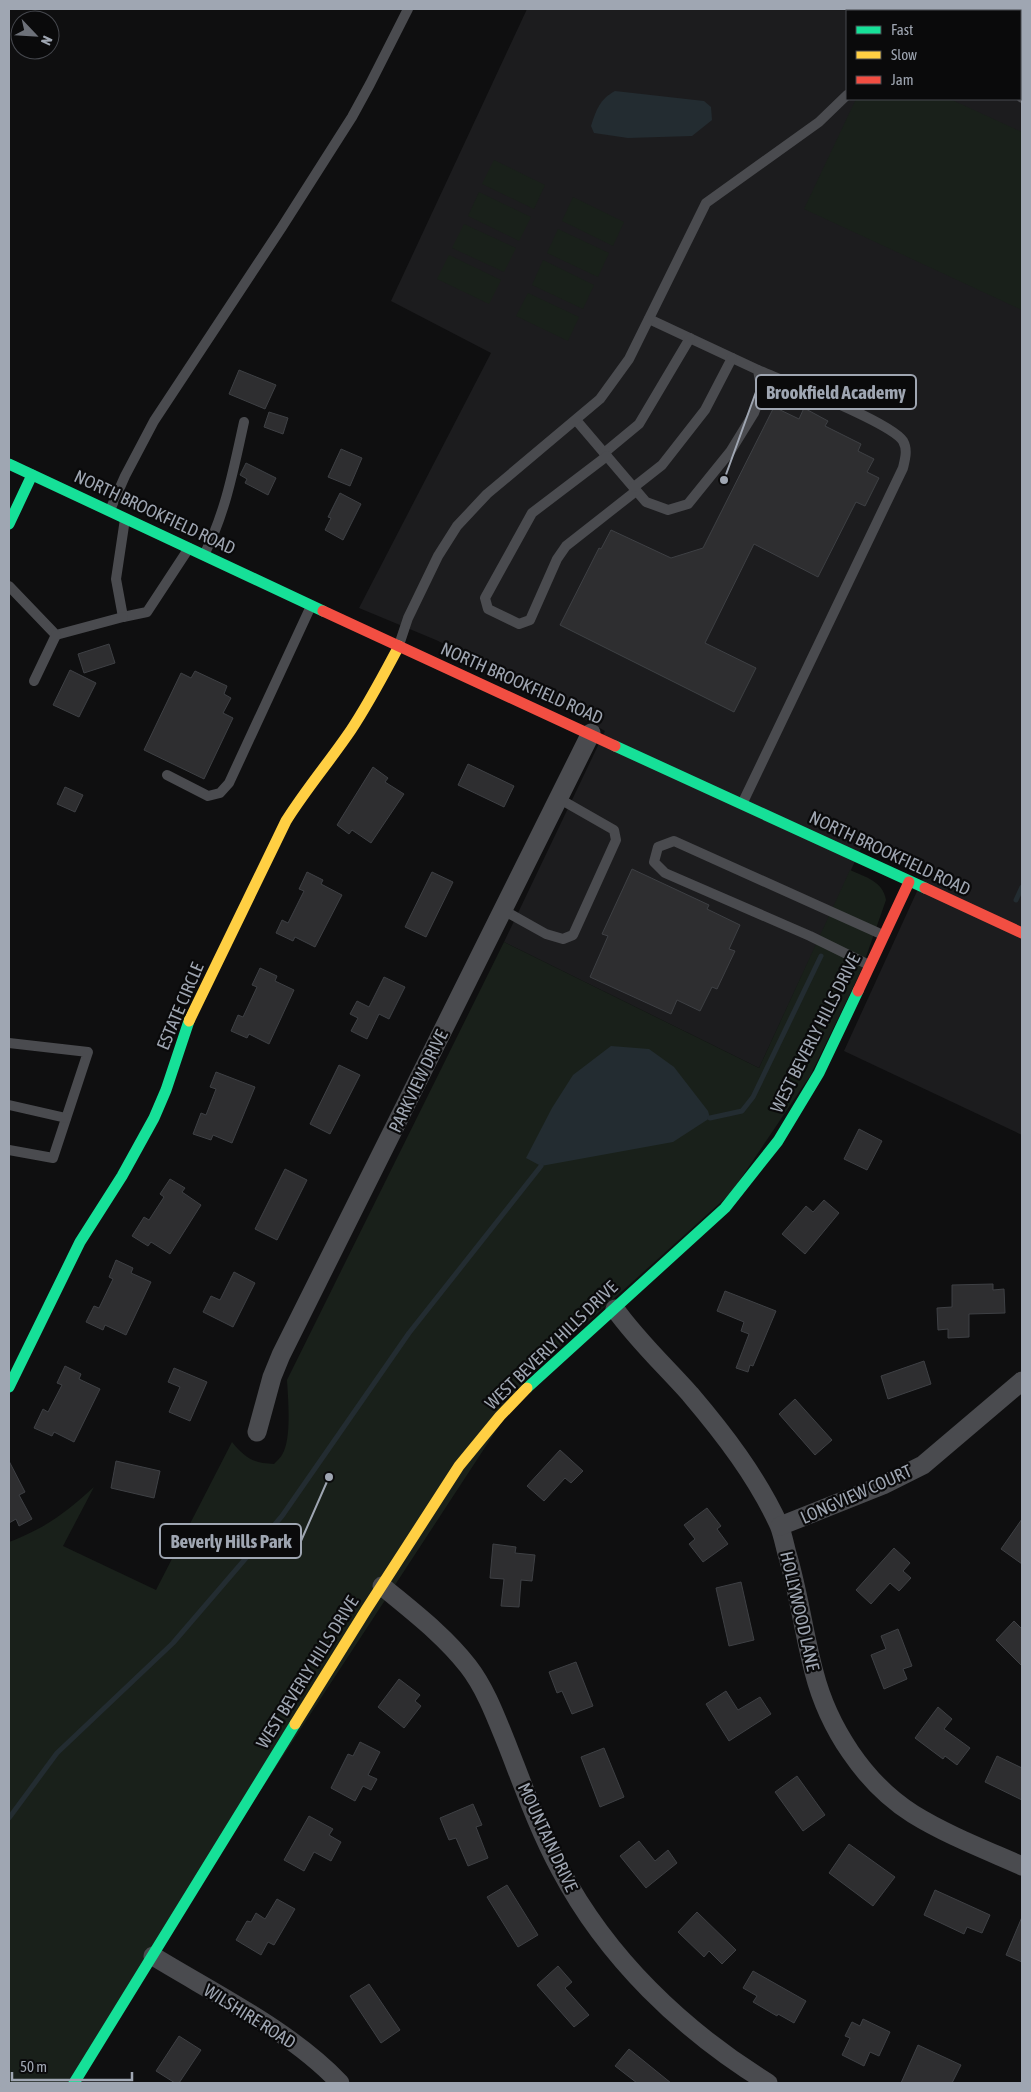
<svg xmlns="http://www.w3.org/2000/svg" width="1031" height="2092" viewBox="0 0 1031 2092" font-family="'Asap Condensed',sans-serif">
<style>
.built{fill:#1c1c1e;fill-rule:evenodd}
.green{fill:#19201a}
.water{fill:#232c31}
.lines{fill:none;stroke-linecap:round;stroke-linejoin:round}
.stream{stroke:#232c31;stroke-width:5}
.building{fill:#2e2e30;stroke:#3e4044}
.lane{stroke:#4a4b4f;stroke-width:10}
.street{stroke:#4a4b4f;stroke-width:19}
.fast{stroke:#16e098;stroke-width:11}
.slow{stroke:#ffcf43;stroke-width:11}
.jam{stroke:#f24e42;stroke-width:11}
.labels{text-anchor:middle;dominant-baseline:central;stroke-width:4.5;stroke-linejoin:round;paint-order:stroke}
.street-label{font-size:18px;fill:#9fa6b2;stroke:#0a0a0b}
.leader{fill:none;stroke:#9fa6b2;stroke-width:2}
.callout-dot{fill:#9fa6b2;stroke:#0a0a0b;stroke-width:2}
.callout{fill:#0a0a0b;stroke:#9fa6b2;stroke-width:2}
.callout-label{font-size:19px;text-anchor:middle;font-weight:bold;fill:#9fa6b2}
</style>
<rect width="100%" height="100%" fill="#0f0f10"/>
<!-- built -->
<path class="built" d="M527 9H1022V1135L844 1051 929 865 881 847 864 842 759 1068 504 942 605 731 491 667 436 640 359 608 491 353 391 301ZM847 11H1020V99H847Z"/>
<!-- green -->
<g class="green">
<path d="M856 99H950L1022 132V310L804 209Z"/>
<path d="M494 160 545 185 534 209 482 184Z"/>
<path d="M479 192 531 217 519 241 468 216Z"/>
<path d="M573 197 624 222 613 246 562 221Z"/>
<path d="M464 224 516 248 504 272 452 248Z"/>
<path d="M558 229 609 253 598 277 547 253Z"/>
<path d="M449 255 501 280 489 304 437 279Z"/>
<path d="M543 260 594 285 583 309 532 285Z"/>
<path d="M528 293 579 317 568 341 516 316Z"/>
<path d="M850 870C865 877 883 881 886 900L861 971 810 1076 731 1193 537 1368 69 2083H9V1542C46 1528 65 1513 94 1487L63 1546 156 1590 232 1442C245 1458 253 1463 274 1464 277 1461 280 1458 282 1455 292 1439 288 1398 287 1380L504 942 759 1068Z"/>
</g>
<!-- water -->
<g class="water">
<path d="M615 91 704 101 711 107 712 120 692 136 628 138 594 133 591 126C596 110 600 99 615 91Z"/>
<path d="M611 1046 649 1049 674 1067 708 1111 710 1118 673 1142 541 1166 526 1158 552 1108 573 1075Z"/>
</g>
<g class="lines">
<!-- stream -->
<g class="stream">
<path d="M1016 900 1022 887"/>
<path d="M710 1118 742 1111 753 1097 821 956"/>
<path d="M9 1818 57 1753 173 1643 282 1516 409 1333 541 1166"/>
</g>
</g>
<!-- building -->
<g class="building">
<path d="M239 370 276 385 265 409 229 394Z"/>
<path d="M774 407 799 419 804 408 828 421 825 426 861 444 858 451 874 459 867 472 879 478 865 506 856 502 818 577 754 544 705 643 756 668 734 712 560 625 599 548 601 549 611 530 671 558 703 548Z"/>
<path d="M269 412 288 418 283 434 264 427Z"/>
<path d="M341 449 362 458 350 486 328 477Z"/>
<path d="M246 463 276 478 268 495 245 483 247 479 240 475Z"/>
<path d="M340 493 361 504 343 540 325 530 331 518 328 517Z"/>
<path d="M109 644 115 663 84 673 78 654Z"/>
<path d="M70 670 96 683 79 717 53 705Z"/>
<path d="M195 671 227 686 224 694 231 698 223 713 233 718 204 779 144 750 181 673 191 678Z"/>
<path d="M468 764 514 786 504 807 458 785Z"/>
<path d="M373 767 388 778 385 782 404 794 371 843 352 830 349 834 337 825Z"/>
<path d="M65 787 83 795 75 812 57 804Z"/>
<path d="M632 869 709 905 707 909 740 925 729 949 735 951 717 989 712 987 700 1011 677 1000 671 1014 590 977 608 936 602 934Z"/>
<path d="M307 872 323 880 321 884 342 895 315 947 295 937 293 941 276 933 282 920 288 923 304 891 299 889Z"/>
<path d="M432 872 453 882 426 937 405 927Z"/>
<path d="M260 968 277 976 275 981 294 990 269 1044 249 1034 247 1038 231 1031 238 1015 243 1017 257 987 252 985Z"/>
<path d="M384 977 405 987 389 1019 379 1014 367 1039 351 1031 358 1018 350 1014 357 1001 369 1007Z"/>
<path d="M339 1065 360 1075 330 1134 310 1124Z"/>
<path d="M216 1072 255 1087 232 1143 213 1135 211 1140 193 1134 201 1113 206 1115 216 1089 210 1087Z"/>
<path d="M859 1129 882 1141 867 1170 844 1159Z"/>
<path d="M285 1169 307 1180 277 1240 255 1229Z"/>
<path d="M170 1179 185 1188 182 1192 201 1205 170 1254 151 1242 148 1246 132 1236 144 1217 149 1220 164 1197 160 1194Z"/>
<path d="M824 1200 839 1213 805 1254 782 1234 806 1206 813 1212Z"/>
<path d="M116 1260 133 1268 131 1273 151 1282 126 1335 105 1325 103 1330 86 1322 94 1306 99 1308 113 1279 109 1277Z"/>
<path d="M234 1272 255 1283 233 1327 203 1312 211 1296 220 1300Z"/>
<path d="M993 1284V1290L1004 1289 1005 1313 969 1314V1337L948 1338V1329L938 1330 937 1308 952 1307V1285Z"/>
<path d="M725 1291 776 1311 753 1366 750 1365 748 1372 736 1368 749 1334 741 1331 744 1322 717 1311Z"/>
<path d="M924 1361 931 1384 888 1399 881 1376Z"/>
<path d="M65 1366 81 1374 79 1379 100 1389 74 1442 54 1432 52 1436 34 1428 43 1409 48 1412 62 1385 57 1383Z"/>
<path d="M174 1368 207 1382 190 1421 169 1412 180 1387 168 1382Z"/>
<path d="M795 1399 832 1440 815 1455 779 1414Z"/>
<path d="M560 1450 583 1471 571 1483 565 1478 544 1501 527 1486Z"/>
<path d="M9 1461 25 1492 19 1495 32 1519 19 1526 16 1519 9 1523Z"/>
<path d="M116 1461 160 1471 154 1498 111 1488Z"/>
<path d="M707 1508 721 1526 717 1529 728 1544 703 1562 689 1544 695 1539 684 1525Z"/>
<path d="M1022 1519V1564L1001 1549Z"/>
<path d="M493 1544 516 1547 515 1553 535 1555 532 1581 521 1580 519 1607 501 1606 504 1579 490 1578Z"/>
<path d="M894 1548 910 1563 903 1571 911 1578 899 1591 890 1583 871 1604 856 1590Z"/>
<path d="M741 1582 754 1640 729 1646 716 1588Z"/>
<path d="M1014 1621 1022 1629V1666L996 1640Z"/>
<path d="M898 1629 912 1666 903 1669 907 1679 884 1689 871 1655 886 1649 881 1636Z"/>
<path d="M576 1662 593 1706 572 1714 562 1691 557 1693 549 1672Z"/>
<path d="M399 1679 420 1695 415 1701 421 1706 404 1728 378 1707Z"/>
<path d="M726 1691 738 1710 760 1697 771 1714 729 1741 706 1704Z"/>
<path d="M938 1707 952 1719 944 1729 970 1748 957 1765 945 1756 943 1759 915 1738Z"/>
<path d="M360 1742 380 1752 368 1775 377 1779 371 1790 363 1786 355 1801 331 1788 348 1754 353 1756Z"/>
<path d="M604 1748 624 1797 600 1807 581 1757Z"/>
<path d="M997 1756 1022 1768V1800L985 1782Z"/>
<path d="M797 1776 825 1815 803 1831 775 1792Z"/>
<path d="M473 1804 482 1825 476 1827 488 1858 468 1866 456 1838 449 1840 440 1818Z"/>
<path d="M309 1816 333 1829 329 1835 341 1842 331 1861 314 1852 304 1871 284 1860Z"/>
<path d="M639 1841 655 1861 668 1850 677 1863 646 1888 620 1856Z"/>
<path d="M849 1844 895 1877 873 1906 829 1873Z"/>
<path d="M507 1885 538 1935 518 1947 487 1897Z"/>
<path d="M935 1890 990 1915 982 1933 967 1927 964 1934 924 1915Z"/>
<path d="M277 1899 295 1909 274 1945 268 1942 261 1955 236 1940 247 1921 251 1922 256 1913 265 1919Z"/>
<path d="M697 1912 736 1950 722 1964 709 1951 704 1957 678 1932Z"/>
<path d="M1022 1917V1962L1006 1955Z"/>
<path d="M558 1966 572 1982 565 1988 589 2015 574 2027 537 1985Z"/>
<path d="M753 1971 806 2001 794 2023 778 2014 777 2016 753 2002 757 1996 743 1988Z"/>
<path d="M369 1984 400 2030 381 2043 350 1996Z"/>
<path d="M863 2019 890 2032 879 2056 870 2052 864 2066 842 2055 850 2038 845 2036 852 2022 860 2026Z"/>
<path d="M179 2036 201 2050 179 2083H175L156 2071Z"/>
<path d="M918 2045 961 2065 952 2083H901Z"/>
<path d="M629 2049 671 2083H637L615 2066Z"/>
</g>
<g class="lines">
<!-- lane -->
<g class="lane">
<path d="M893 11 894 9"/>
<path d="M1020 96 1022 98"/>
<path d="M576 420 646 502 668 510 688 504 730 452 754 413 762 392 758 370 649 319"/>
<path d="M604 453 639 424 690 338"/>
<path d="M607 456 532 513 485 598 488 609 519 624 530 620 557 559 566 546 636 491"/>
<path d="M634 487 662 465 705 410 732 358"/>
<path d="M110 510 125 476 154 421 282 227 352 117 370 84 408 9"/>
<path d="M125 519 116 579 123 617 147 612 189 548"/>
<path d="M205 553C226 511 234 467 244 422"/>
<path d="M9 586 56 635 123 617"/>
<path d="M399 645 408 618 438 556 457 526 487 494 600 399 629 359 706 203 819 122 847 95"/>
<path d="M34 681 56 635"/>
<path d="M167 775 208 796 220 793 229 783 311 606"/>
<path d="M743 802 903 468C905 459 908 450 903 441 891 422 784 381 758 370"/>
<path d="M503 910 546 934 563 939 573 935 616 840 614 830 558 798"/>
<path d="M869 965 810 936 665 873 654 862 658 847 674 841 883 935"/>
<path d="M9 1043 88 1052 53 1158 9 1150"/>
<path d="M9 1105 66 1118"/>
</g>
<!-- street -->
<g class="street">
<path d="M615 1309C637 1340 665 1366 690 1394 724 1434 757 1477 779 1525 783 1535 785 1547 788 1557 799 1595 804 1634 814 1672 828 1727 864 1783 913 1814 947 1835 986 1850 1022 1866"/>
<path d="M257 1432 272 1377 281 1355 591 733"/>
<path d="M780 1526 883 1485 923 1465 1022 1381"/>
<path d="M382 1586C412 1611 444 1635 468 1666 486 1689 497 1720 508 1747 524 1788 539 1830 560 1869 607 1958 682 2030 768 2083"/>
<path d="M153 1956C215 1994 291 2031 340 2083"/>
</g>
<!-- fast -->
<g class="fast">
<path d="M9 464 323 611"/>
<path d="M9 524 32 475"/>
<path d="M615 746 925 888"/>
<path d="M9 1387 80 1242 122 1176 154 1118 166 1090 189 1021"/>
<path d="M527 1388 725 1208 778 1141 819 1073 858 991"/>
<path d="M74 2083 295 1724"/>
</g>
<!-- slow -->
<g class="slow">
<path d="M189 1021 286 821C306 789 330 761 351 730 369 703 384 674 399 646"/>
<path d="M295 1724 366 1610 459 1466 500 1416 527 1388"/>
</g>
<!-- jam -->
<g class="jam">
<path d="M323 611 615 746"/>
<path d="M925 888 1022 933"/>
<path d="M858 991 909 882"/>
</g>
</g>
<g class="labels">
<!-- street labels -->
<g class="street-label">
<text transform="translate(155 512) rotate(25)">NORTH BROOKFIELD ROAD</text>
<text transform="translate(522 683) rotate(24)">NORTH BROOKFIELD ROAD</text>
<text transform="translate(890 853) rotate(25)">NORTH BROOKFIELD ROAD</text>
<text transform="translate(180 1006) rotate(-67)">ESTATE CIRCLE</text>
<text transform="translate(815 1033) rotate(-63)">WEST BEVERLY HILLS DRIVE</text>
<text transform="translate(418 1081) rotate(-64)">PARKVIEW DRIVE</text>
<text transform="translate(551 1345) rotate(-44)">WEST BEVERLY HILLS DRIVE</text>
<text transform="translate(856 1494) rotate(-24)">LONGVIEW COURT</text>
<text transform="translate(800 1611) rotate(77)">HOLLYWOOD LANE</text>
<text transform="translate(307 1672) rotate(-58)">WEST BEVERLY HILLS DRIVE</text>
<text transform="translate(548 1837) rotate(65)">MOUNTAIN DRIVE</text>
<text transform="translate(250 2016) rotate(32)">WILSHIRE ROAD</text>
</g>
</g>
<!-- callouts -->
<path class="leader" d="M724 480L756 392M329 1477L301 1541"/>
<g class="callout-dot">
<circle cx="724" cy="480" r="5"/>
<circle cx="329" cy="1477" r="5"/>
</g>
<g class="callout">
<rect x="756" y="375" width="160" height="34" rx="5"/>
<rect x="160" y="1524" width="141" height="34" rx="5"/>
</g>
<g class="callout-label">
<text x="836" y="399">Brookfield Academy</text>
<text x="231" y="1548">Beverly Hills Park</text>
</g>
<!-- border -->
<rect width="1031" height="2092" fill="none" stroke="#9fa6b2" stroke-width="20"/>
<!-- legend -->
<rect x="846" y="10" width="175" height="90" fill="#0a0a0b" stroke="#46484e"/>
<rect x="856" y="26" width="25" height="8" fill="#16e098" stroke="#46484e"/>
<text x="891" y="35" font-size="15" fill="#9fa6b2">Fast</text>
<rect x="856" y="51" width="25" height="8" fill="#ffcf43" stroke="#46484e"/>
<text x="891" y="60" font-size="15" fill="#9fa6b2">Slow</text>
<rect x="856" y="76" width="25" height="8" fill="#f24e42" stroke="#46484e"/>
<text x="891" y="85" font-size="15" fill="#9fa6b2">Jam</text>
<!-- north arrow -->
<g transform="translate(35 35) rotate(115)"><circle r="24" fill="#0a0a0b" stroke="#46484e"/>
<path d="M0-4L9 19L0 12L-9 19Z" fill="#6d7179"/>
<text y="-8" font-size="14" font-weight="bold" text-anchor="middle" fill="#9fa6b2">N</text>
</g>
<!-- scale -->
<path d="M12 2072v8h120v-8" fill="none" stroke="#9fa6b2" stroke-width="2.5"/>
<text x="20" y="2072" font-size="15" fill="#9fa6b2" stroke="#0a0a0b" stroke-width="4" paint-order="stroke">50 m</text>
</svg>
